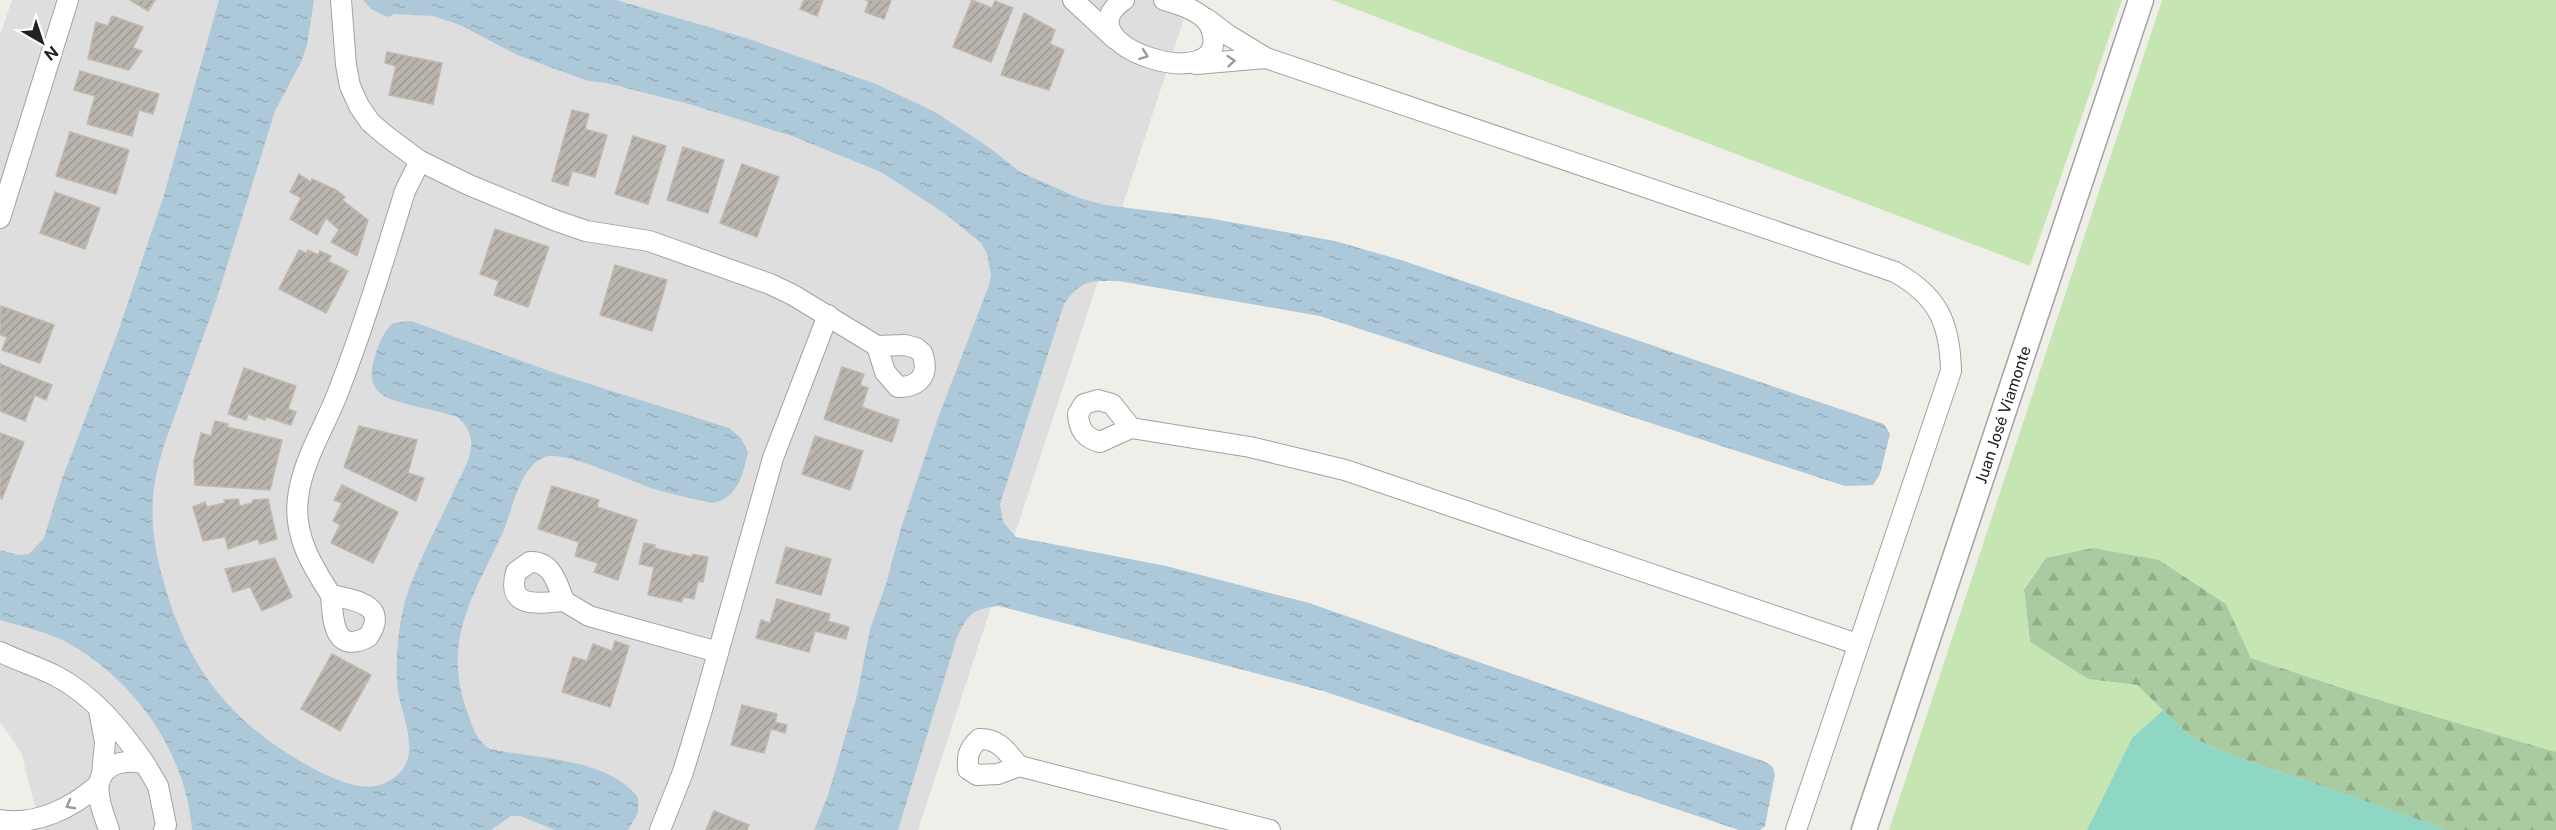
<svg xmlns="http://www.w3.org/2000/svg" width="2556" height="830" viewBox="0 0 2556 830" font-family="'Public Sans',sans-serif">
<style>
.residential{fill:#dedede}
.grass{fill:#c5e5b3}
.forest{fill:url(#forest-firs)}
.pitch{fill:#8ed7c5}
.water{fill:url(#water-ripples)}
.building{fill:url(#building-hatch);stroke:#c0b8ac;stroke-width:1.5}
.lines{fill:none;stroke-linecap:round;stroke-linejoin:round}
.minor-casing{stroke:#a2a2a2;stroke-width:22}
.tertiary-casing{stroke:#a2a2a2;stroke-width:27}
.minor{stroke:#fff;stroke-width:20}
.tertiary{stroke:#fff;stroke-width:24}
.oneway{stroke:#9b9b9b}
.labels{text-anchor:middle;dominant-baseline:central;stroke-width:6;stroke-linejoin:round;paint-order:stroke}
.street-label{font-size:16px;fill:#212121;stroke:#fff}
</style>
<defs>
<pattern id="forest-firs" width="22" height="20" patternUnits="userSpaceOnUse" patternTransform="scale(1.5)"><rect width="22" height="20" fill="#a8cba1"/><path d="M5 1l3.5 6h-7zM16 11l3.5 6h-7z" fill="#90ae8a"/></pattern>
<pattern id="water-ripples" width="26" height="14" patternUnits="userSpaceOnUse" patternTransform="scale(1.5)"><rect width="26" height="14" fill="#adc9d9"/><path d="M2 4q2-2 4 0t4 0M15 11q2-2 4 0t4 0" fill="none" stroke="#95acba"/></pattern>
<pattern id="building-hatch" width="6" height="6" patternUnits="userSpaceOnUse" patternTransform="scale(1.5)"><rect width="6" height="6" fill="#b9b4ae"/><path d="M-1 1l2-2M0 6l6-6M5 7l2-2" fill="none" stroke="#9f9a95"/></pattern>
</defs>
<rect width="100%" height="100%" fill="#f0eee8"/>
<!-- residential -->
<path class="residential" d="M12 0H1190L918 830H41L21 752 0 722V35Z"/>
<!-- grass -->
<g class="grass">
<path d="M1332 0H2122L2030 266Z"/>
<path d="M2162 0H2556V752L2369 697 2251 658 2226 604 2159 560 2046 558 2024 588 2030 642 2088 679 2137 685 2163 710 2132 738 2087 830H1889Z"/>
</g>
<!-- forest -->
<path class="forest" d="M2093 548 2159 560 2226 604 2251 658 2369 697 2556 752V830H2442V828L2225 753 2191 737 2137 685 2088 679 2030 642 2024 589 2046 558Z"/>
<!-- pitch -->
<path class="pitch" d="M2163 710 2191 737 2225 753 2443 828 2442 830H2087L2132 738Z"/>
<!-- water -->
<g class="water">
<path d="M219 0H314L307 45 301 62 275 111 216 301 164 445C159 463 154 480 153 498 151 527 156 556 164 583 188 671 236 728 316 770 337 780 367 795 389 781 428 758 399 716 397 683 396 653 398 626 406 598 418 560 438 526 454 490 460 477 469 463 471 448 473 436 466 424 457 417 439 410 393 404 381 394 370 385 370 372 374 360 378 346 382 333 393 323L411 321 558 374 729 428 741 438 748 452C743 474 738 500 711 503 692 498 673 495 654 489 632 482 564 450 545 457 519 467 513 508 504 530 475 593 441 640 467 711 473 727 475 739 490 749 537 759 605 757 638 797V813L628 830H555L520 816H511L491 830H192C186 753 136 682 70 644 49 632 23 627 0 620V550L18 555 29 554 44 538 62 479 117 335 163 198Z"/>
<path d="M363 0H616L746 38 876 84 935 112 990 148 1020 172 1079 198 1105 205 1208 218 1335 241 1401 260 1884 424 1890 434 1880 474 1873 485 1845 486 1320 316 1119 281C1089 281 1082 279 1064 304L1000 504 1003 522 1016 537 1166 566 1309 603 1763 761 1772 766 1775 774 1765 826 1760 830H1739L1323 691 999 606C972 609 969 613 957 637L898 830H814L828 795 857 696 870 629 886 584 901 528 938 418 989 285 991 275 987 254 981 243 944 213 881 172 792 136 689 104 606 83 588 81 517 55 460 25 433 16 395 14 387 17 371 9Z"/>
</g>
<!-- building -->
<g class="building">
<path d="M130 0H155L148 11Z"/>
<path d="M804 0H823L817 16 800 9Z"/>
<path d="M865 0H891L884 19 865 12 869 1Z"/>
<path d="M972 0 992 8 995 1 1013 8 991 62 953 47Z"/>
<path d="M1024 13 1055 30 1050 44 1064 50 1049 90 1001 75Z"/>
<path d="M112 16 143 27 133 48 142 51 129 70 88 59 96 22 108 26Z"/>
<path d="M387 52 442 63 433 104 389 95 396 66 385 63Z"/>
<path d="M80 71 159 94 153 114 139 110 132 136 87 124 95 96 74 90Z"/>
<path d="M572 110 589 114 585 129 607 135 595 177 572 171 568 186 552 181Z"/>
<path d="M70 132 129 150 116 194 56 176Z"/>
<path d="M633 136 666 146 648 204 615 194Z"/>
<path d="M683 147 724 160 708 213 667 200Z"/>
<path d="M742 164 779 177 757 237 720 223Z"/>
<path d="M299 174 311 182 312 179 336 190 345 197 342 200 368 220 357 256 331 242 339 230 326 218 317 235 290 219 301 198 290 192Z"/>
<path d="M55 192 100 208 85 249 40 233Z"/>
<path d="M495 229 549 247 528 307 494 295 499 281 480 274Z"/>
<path d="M299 250 306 253 308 250 318 255 320 251 331 256 328 261 348 271 326 313 279 289Z"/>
<path d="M615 265 667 280 652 331 600 315Z"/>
<path d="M1 306 54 325 40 363 2 350 7 337 0 335Z"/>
<path d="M0 364 52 385 46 400 35 395 25 421 0 411Z"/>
<path d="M842 367 864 374 860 385 868 388 862 407 899 420 892 442 824 419Z"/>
<path d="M244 368 296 386 288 409 296 412 291 425 266 417 265 420 248 414 246 420 228 414Z"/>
<path d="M215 421 228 424 227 427 282 440 270 490 195 485 194 461 201 433 211 436Z"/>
<path d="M359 426 417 440 408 473 424 478 416 501 344 467Z"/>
<path d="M0 433 24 442 2 499 0 498Z"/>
<path d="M815 436 863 451 850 490 802 474Z"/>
<path d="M342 485 398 512 373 563 331 543 340 525 333 521 342 503 334 500Z"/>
<path d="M552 486 599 500 597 507 637 520 618 580 594 572 598 563 575 556 579 542 538 529Z"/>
<path d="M238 499 240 506 252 503 253 500 268 499 277 539 260 544 258 539 228 549 225 537 203 541 193 507 205 502 207 507 225 503 224 500Z"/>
<path d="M644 543 655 545 654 548 692 557 693 554 708 557 703 582 698 581 694 599 683 597 682 602 648 595 654 567 639 564Z"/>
<path d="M786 547 831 559 821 595 776 583Z"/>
<path d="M275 558 292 597 262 611 250 587 233 592 225 569Z"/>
<path d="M777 599 830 614 828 621 849 627 846 639 815 631 809 652 756 638 761 620 770 623Z"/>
<path d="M615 641 629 646 610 707 562 692 573 657 587 661 593 644 612 651Z"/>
<path d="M332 654 371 675 340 731 301 709Z"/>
<path d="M742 705 777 714 775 722 787 725 785 733 771 729 764 753 731 745Z"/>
<path d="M714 811 749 825 747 830H706Z"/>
</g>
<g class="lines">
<!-- minor casing -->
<g class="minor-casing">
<g id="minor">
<path d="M341 0 346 65 350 86 359 106 370 122 385 135 420 161 469 185 554 220 586 231 649 241 770 284 793 295 877 346"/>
<path d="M1073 0 1115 39"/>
<path d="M1124 0C1057 45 1231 99 1212 31 1207 12 1181 5 1164 0"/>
<path d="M1207 19 1228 35 1266 58 1895 272C1938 296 1950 323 1951 371L1796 830"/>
<path d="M1196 64 1266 58"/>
<path d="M0 218 68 0"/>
<path d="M905 345 916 348 922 353C930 374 920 387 898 387L885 372 877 346Z"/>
<path d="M1098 400 1112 404 1131 428 1100 442C1085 438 1079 430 1078 414L1084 404Z"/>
<path d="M1131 428 1250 447 1345 470 1857 644"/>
<path d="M530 562C552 561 557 583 564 601 539 603 506 610 516 572Z"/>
<path d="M331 595C312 566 293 535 298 498 302 462 324 428 337 395 363 329 384 259 405 191L420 161"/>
<path d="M331 595C355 600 390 605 368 637 333 655 333 619 331 595Z"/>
<path d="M564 601 589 616 603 620 718 652"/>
<path d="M0 652C19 661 38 667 56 676 93 695 122 731 145 764"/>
<path d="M99 710 105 742 102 775"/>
<path d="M979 739C999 738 1007 752 1019 766L998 774 977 775 968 769C967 754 969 749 979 739Z"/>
<path d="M1019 766 1270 830"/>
<path d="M0 820C36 826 72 808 98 785"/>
<path d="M109 830C105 817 96 798 99 784 102 762 128 759 145 764L158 786 166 825 164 830"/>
<path d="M660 830 683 772 701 713 773 458 828 315"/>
</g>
</g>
<!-- tertiary casing -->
<g class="tertiary-casing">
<g id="tertiary">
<path id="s1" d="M1864 830 2141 0"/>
</g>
</g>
<!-- minor -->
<use href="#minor" class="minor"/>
<!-- tertiary -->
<use href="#tertiary" class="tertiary"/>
</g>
<!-- one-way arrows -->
<defs><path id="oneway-chevron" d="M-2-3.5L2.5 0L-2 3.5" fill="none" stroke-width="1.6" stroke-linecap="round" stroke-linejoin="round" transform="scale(1.5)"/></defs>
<g class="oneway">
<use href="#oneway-chevron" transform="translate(1144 55) rotate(20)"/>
<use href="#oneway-chevron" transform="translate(1231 61) rotate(-5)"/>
<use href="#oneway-chevron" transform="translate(70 805) rotate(152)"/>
</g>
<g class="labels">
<!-- street labels -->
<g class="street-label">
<text stroke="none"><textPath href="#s1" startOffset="438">Juan José Viamonte</textPath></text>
</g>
</g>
<!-- north arrow -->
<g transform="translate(42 42) rotate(141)" stroke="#ffffff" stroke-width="4.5" paint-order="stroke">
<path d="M0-4.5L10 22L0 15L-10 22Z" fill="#212121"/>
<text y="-9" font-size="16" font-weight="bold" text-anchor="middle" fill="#212121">N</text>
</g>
</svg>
